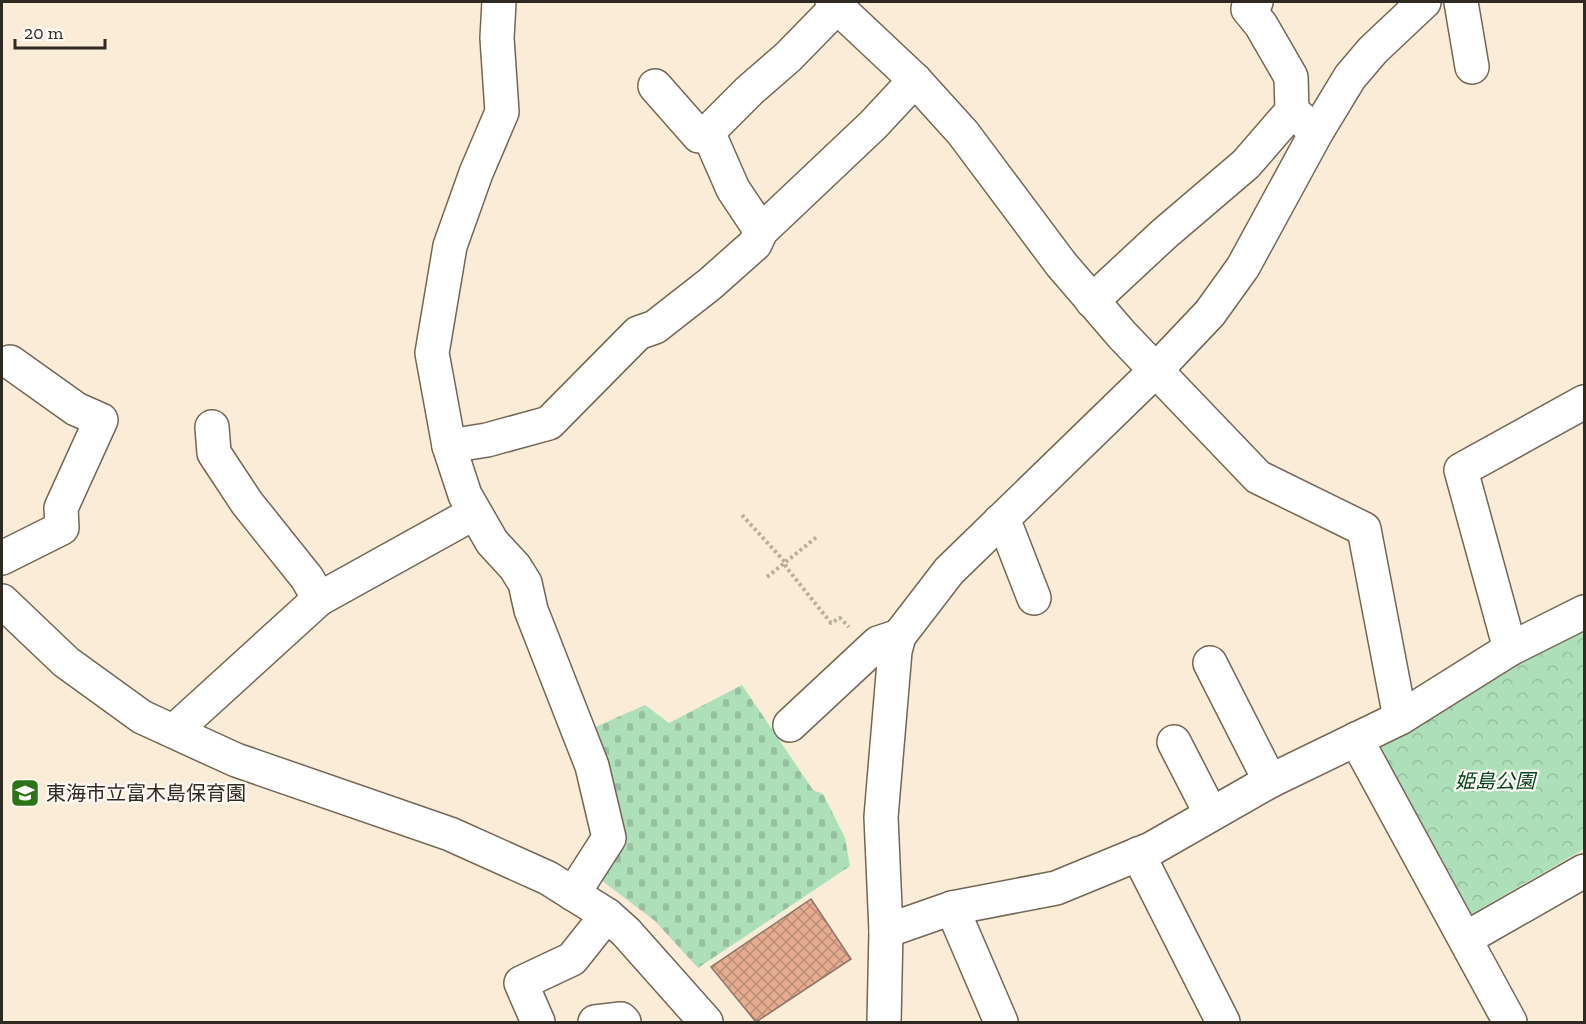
<svg xmlns="http://www.w3.org/2000/svg" width="1586" height="1024" viewBox="0 0 1586 1024" font-family="'Zilla Slab','Noto Sans JP',serif">
<style>
.cemetery{fill:url(#cemetery-stones)}
.park{fill:url(#park-crowns)}
.building{fill:url(#building-cross-hatch);stroke:#8b756a;stroke-width:1.5}
.lines{fill:none;stroke-linecap:round;stroke-linejoin:round}
.minor-casing{stroke:#726654;stroke-width:36}
.path{stroke:#b9ae9d;stroke-width:4;stroke-dasharray:3 3;stroke-linecap:butt}
.minor{stroke:#fff;stroke-width:33}
.labels{text-anchor:middle;dominant-baseline:central;stroke-width:4.5;stroke-linejoin:round;paint-order:stroke}
.park-label{font-size:20px;font-style:italic;fill:#064420;stroke:#fefbf7}
.poi-label{font-size:20px;fill:#2e2921;stroke:#fefbf7;text-anchor:start}
</style>
<defs>
<pattern id="cemetery-stones" width="16" height="16" patternUnits="userSpaceOnUse" patternTransform="scale(1.5)"><rect width="16" height="16" fill="#addfb8"/><path d="M2 7V4a2 2 0 0 1 4 0v3zM10 15v-3a2 2 0 0 1 4 0v3z" fill="#95bf9e"/></pattern>
<pattern id="park-crowns" width="20" height="18" patternUnits="userSpaceOnUse" patternTransform="scale(1.5)"><rect width="20" height="18" fill="#addfb8"/><path d="M2 6a3 3 0 1 1 6 0M12 15a3 3 0 1 1 6 0" fill="none" stroke="#95bf9e"/></pattern>
<pattern id="building-cross-hatch" width="8" height="8" patternUnits="userSpaceOnUse" patternTransform="scale(1.5)"><rect width="8" height="8" fill="#e6ac8f"/><path d="M0 0l8 8M0 8l8-8" fill="none" stroke="#bb8c74"/></pattern>
</defs>
<rect width="100%" height="100%" fill="#faecd7"/>
<!-- cemetery -->
<path class="cemetery" d="M742 685 813 790 823 794 845 838 850 866 698 968 655 921 601 880 591 729 645 705 669 723Z"/>
<!-- park -->
<path class="park" d="M1584 629V849L1468 916 1370 746Z"/>
<!-- building -->
<path class="building" d="M811 899 851 959 756 1022 711 967Z"/>
<g class="lines">
<!-- minor casing -->
<g class="minor-casing">
<g id="minor">
<path d="M499 2 497 38 502 112 476 173 450 246 432 353 449 446 465 495 492 542 515 567 525 583 531 610 592 766 609 838 573 894"/>
<path d="M832 2 915 80 963 133 1061 264 1122 335 1258 477 1364 529 1400 718"/>
<path d="M1256 2 1248 9 1261 25 1291 77 1292 111 1308 125"/>
<path d="M1461 2 1472 67"/>
<path d="M655 86 699 136 708 132"/>
<path d="M761 231 733 189 708 132 750 90 788 57 837 7"/>
<path d="M1092 301 1164 234 1246 164 1292 111"/>
<path d="M212 427 214 453 247 503 307 578 319 599"/>
<path d="M449 446 487 440 549 423 638 333 655 327 710 284 755 244 761 231 873 125 915 80"/>
<path d="M1000 521 1008 531 1034 598"/>
<path d="M2 558 62 528 61 508 101 420 76 409 10 362"/>
<path d="M2 601 66 662 142 717 236 760 450 834 548 878 607 915 626 932 706 1022"/>
<path d="M1510 649 1461 470 1584 402"/>
<path d="M1210 663 1270 781"/>
<path d="M790 725 878 643 899 636"/>
<path d="M174 731 319 599 474 513"/>
<path d="M1356 739 1510 1022"/>
<path d="M1174 742 1211 814"/>
<path d="M1138 854 1223 1022"/>
<path d="M952 908 1001 1022"/>
<path d="M886 931 952 908 1056 888 1151 849 1270 781 1400 718 1510 649 1584 612"/>
<path d="M1477 932 1584 871"/>
<path d="M538 1022 521 983 572 959 607 915"/>
<path d="M595 1022 621 1019 624 1022"/>
<path d="M884 1022 886 931 881 817 895 651 899 636 949 571 1156 370 1210 313 1243 267 1316 133 1350 77 1373 50 1424 2"/>
</g>
</g>
<!-- path -->
<g class="path">
<path d="M742 515 785 562 786 567 831 623 840 618 849 627"/>
<path d="M767 577 818 536"/>
</g>
<!-- minor -->
<use href="#minor" class="minor"/>
</g>
<!-- icons -->
<defs>
<g id="school-square" transform="scale(1.5)"><rect x="-9" y="-9" width="18" height="18" rx="4" fill="#2d7417" stroke="#fefbf7"/><path d="M0-5L7-2L0 1L-7-2ZM-4 1L0 2.5L4 1V4Q0 6-4 4Z" fill="#fff"/></g>
</defs>
<g fill-rule="evenodd">
<use href="#school-square" x="25" y="793"/>
</g>
<g class="labels">
<!-- park labels -->
<g class="park-label">
<text x="1495" y="781">姫島公園</text>
</g>
<!-- poi labels -->
<g class="poi-label">
<text x="46" y="793">東海市立富木島保育園</text>
</g>
</g>
<!-- border -->
<rect width="1586" height="1024" fill="none" stroke="#2e2921" stroke-width="6"/>
<!-- scale -->
<path d="M15 39v9h90v-9" fill="none" stroke="#2e2921" stroke-width="3"/>
<text x="24" y="39" font-size="18" fill="#2e2921" stroke="#fefbf7" stroke-width="4.5" paint-order="stroke">20 m</text>
</svg>
